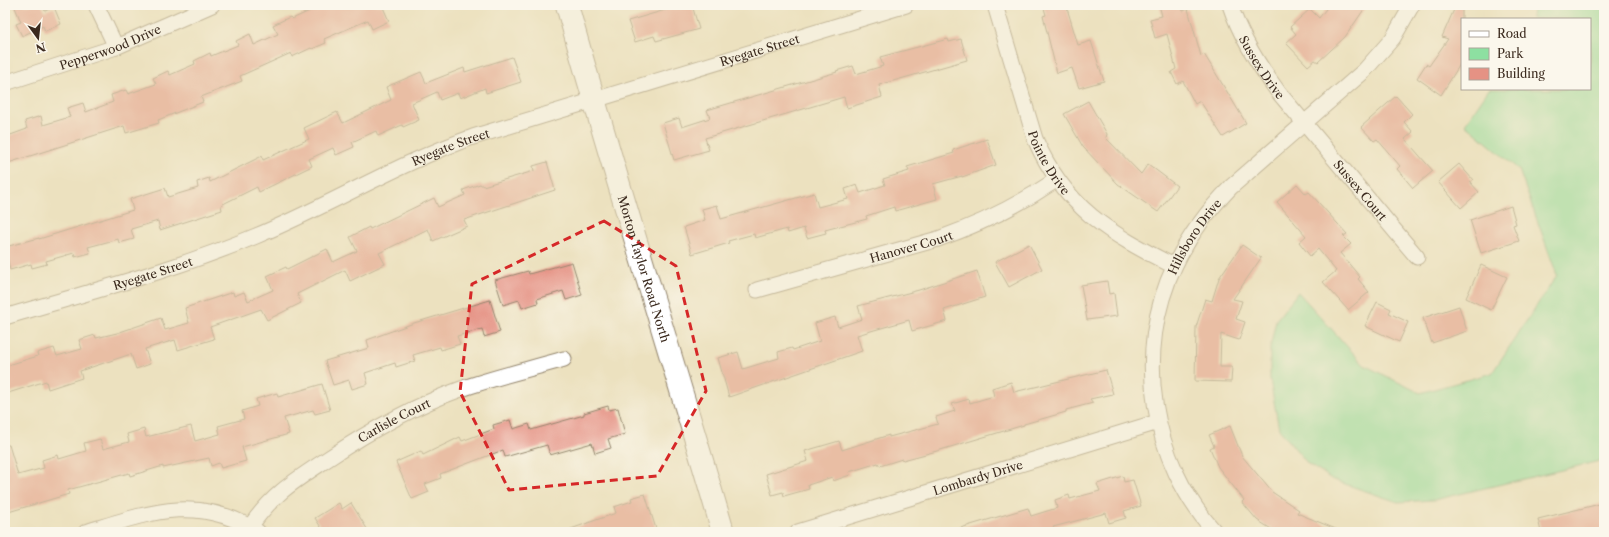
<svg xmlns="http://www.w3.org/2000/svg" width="1609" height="537" viewBox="0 0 1609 537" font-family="'Libre Caslon Text',serif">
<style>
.green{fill:#8de0a1;stroke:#648560}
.building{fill:#e59284}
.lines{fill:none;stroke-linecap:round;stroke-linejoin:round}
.street-casing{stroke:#94866e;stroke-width:17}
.secondary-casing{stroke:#94866e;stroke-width:24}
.street{stroke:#fff;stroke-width:15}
.secondary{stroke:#fff;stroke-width:22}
.marked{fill:none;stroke:#d62828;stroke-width:3;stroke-dasharray:8 5;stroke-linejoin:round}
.labels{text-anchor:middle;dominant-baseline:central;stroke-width:3;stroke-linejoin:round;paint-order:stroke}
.street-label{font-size:12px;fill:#3b2a1e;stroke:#fbf7ec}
</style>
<rect width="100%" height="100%" fill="#fbf7ec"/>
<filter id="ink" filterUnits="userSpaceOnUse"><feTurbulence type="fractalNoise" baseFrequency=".025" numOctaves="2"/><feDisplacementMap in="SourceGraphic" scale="8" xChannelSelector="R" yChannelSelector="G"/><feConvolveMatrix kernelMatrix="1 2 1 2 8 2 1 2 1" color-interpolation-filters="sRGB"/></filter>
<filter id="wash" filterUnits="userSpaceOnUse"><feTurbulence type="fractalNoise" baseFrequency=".012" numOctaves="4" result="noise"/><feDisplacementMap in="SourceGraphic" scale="16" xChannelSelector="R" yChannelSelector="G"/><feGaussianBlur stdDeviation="0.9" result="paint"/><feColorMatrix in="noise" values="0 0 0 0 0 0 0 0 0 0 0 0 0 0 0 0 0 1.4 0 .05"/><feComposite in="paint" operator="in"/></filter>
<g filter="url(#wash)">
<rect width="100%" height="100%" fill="#ece1bf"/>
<!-- green -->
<path class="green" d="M1533 5H1604V460L1434 500 1398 502 1333 480 1308 464 1279 429 1270 380V349L1276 320 1298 292 1364 365 1420 393 1492 373 1557 275 1519 170 1465 124 1489 89H1590V19H1532Z"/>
<g id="blocks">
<!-- building -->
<g class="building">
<path d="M14 5H42L45 11 54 7 61 24 45 31 43 26 22 36 16 24 21 22Z"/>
<path d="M323 5H382L389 21 372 29 368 20 324 39 326 43 312 49 311 48 292 57 291 53 240 76 242 81 201 97 203 102 158 120 159 123 126 133 124 126 5 164V137L27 129 25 121 41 116 43 125 70 117 67 108 83 103 86 112 113 102 111 95 126 90 128 94 156 84 153 78 168 71 170 75 195 64 194 61 210 53 211 56 238 45 236 41 250 34 254 45 278 34 273 25 290 17 292 19Z"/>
<path d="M671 5H692L699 29 656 41 654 36 635 42 628 21 672 8Z"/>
<path d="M1043 5H1066L1078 45 1091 41 1104 81 1079 88 1072 68 1057 73 1043 16 1046 15Z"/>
<path d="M1159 5H1181L1183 11 1188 9 1201 56 1204 54 1246 123 1223 137 1200 101 1195 104 1183 81 1177 84 1171 72 1176 69 1167 34 1155 38 1150 19 1162 16Z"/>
<path d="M1329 5H1367L1345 37 1318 62 1315 60 1308 66 1286 43 1296 34 1290 27 1310 9 1319 18Z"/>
<path d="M1456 5H1462V61L1441 95 1417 78 1426 64 1429 66 1448 39 1442 37Z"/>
<path d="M948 39 949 42 961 39 967 60 879 85 882 97 847 108 844 97 705 138 709 150 674 160 663 123 679 118 682 127 710 118 707 110 837 72 836 71 853 66 856 74 883 66 880 57Z"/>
<path d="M512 57 521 82 486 93 485 88 460 98 458 93 440 100 437 92 412 103 419 120 403 127 402 125 378 136 376 131 352 142 354 147 336 155 333 148 309 159 312 166 259 192 257 187 221 205 222 210 160 230 158 221 131 229 134 239 119 243 118 239 88 247 90 253 75 257 74 253 46 261 47 264 32 268 31 264 10 270 5 247 39 238V239L133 210 130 199 165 188 168 197 198 188 197 182 209 178 210 182 262 156 263 160 309 139 304 128 337 112 343 123 391 100 386 87 421 72 426 83 464 68 465 72Z"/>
<path d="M1396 96 1412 114 1404 122 1413 132 1405 139 1433 171 1413 188 1397 169 1400 166 1377 139 1374 141 1361 127Z"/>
<path d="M1088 101 1107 134 1106 138 1141 174 1148 164 1177 186 1158 212 1118 184 1083 147 1064 114Z"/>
<path d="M987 139 996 165 962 177V176L933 184 937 199 895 211 894 207 866 216 867 219 825 230 826 233 807 238 804 228 788 233 787 229 755 238 754 234 728 241 729 243 692 254 684 227 705 220 702 209 717 205 721 219 814 193 818 207 848 199 845 189 857 185 860 193 885 185 883 179 909 171 907 167 954 153 953 150Z"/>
<path d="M547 162 555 190 464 220 467 226 433 241 428 229 379 253 385 264 350 281 345 270 297 294 301 303 267 320 261 309 210 327 214 339 178 350 175 340 145 349 150 364 136 369 131 354 80 371 82 378 48 389 46 381 5 394V366L38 356 37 353 54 348 57 356 82 349 79 340 95 335 96 338 117 333 161 318 165 330 189 323 185 308 233 292 234 296 244 292 248 301 273 290 267 276 286 267 287 269 327 249 333 262 357 251 350 237 369 227 370 229 434 198 438 207 465 195 463 190 480 184 483 186 534 171 533 166Z"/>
<path d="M1459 164 1473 180 1470 182 1479 192 1461 208 1438 182Z"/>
<path d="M1297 184 1306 194 1309 192 1347 234 1343 236 1351 244 1340 253 1360 277 1358 279 1369 292 1348 310 1323 282 1336 271 1318 249 1310 256 1299 242 1306 236 1277 202Z"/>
<path d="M1511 206 1516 224 1513 225 1519 241 1481 253 1470 220Z"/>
<path d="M1029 244 1042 269 1009 287 995 262Z"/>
<path d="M1242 245 1261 258 1233 299 1242 301 1236 319 1245 322 1239 340 1221 334 1220 367H1232L1231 382 1195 381 1196 327 1205 299 1212 301 1219 278Z"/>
<path d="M572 262 582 295 566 300 563 291 537 299 538 303 522 308 519 300 503 305 495 280 528 271 529 274Z"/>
<path d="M1481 265 1507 277 1491 310 1466 298Z"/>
<path d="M977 271 985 297 944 310 947 321 912 331 909 320 857 335 862 351 729 397 718 358 738 352 743 369 779 358 778 352 792 348 793 350 820 341 815 323 835 317 838 327 862 319 858 306 919 290Z"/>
<path d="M1107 281 1109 294 1114 293 1117 316 1087 320 1081 285Z"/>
<path d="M490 300 500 332 484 337 482 329 457 336 460 344 441 350 440 347 413 355 415 361 396 367 395 363 365 373 368 384 352 389 349 380 333 385 325 361 369 348 367 340 414 323Z"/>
<path d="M1377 302 1391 309 1389 313 1408 322 1399 342 1365 326Z"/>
<path d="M1459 306 1467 331 1432 343 1423 318Z"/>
<path d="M1106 370 1113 394 1090 399 1093 403 1066 410V412L1024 424V425L937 451 903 460 902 459 880 466 878 463 849 472 850 475 833 481 832 477 808 485 809 489 784 496 783 492 772 495 766 474 808 461 805 451 839 441 842 450 889 435V437L938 424 936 417 955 411 952 404 969 399 970 403 994 396 992 388 1011 382 1014 392Z"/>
<path d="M322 384 330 410 315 414 313 410 284 418 289 434 242 447 246 461 221 468 219 463 211 466 209 458 163 468V466L130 476 129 473 68 490 69 494 5 513V445H9L18 475 44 468 42 460 58 455 59 459 86 451 84 443 100 439 103 449 129 442 127 434 144 429 146 437 191 426 195 441 220 434 218 426 244 419 242 411 258 406 256 399 277 393 278 397Z"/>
<path d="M608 406 609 410 618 408 625 434 608 439 611 448 595 453 592 443 550 455 547 445 505 457 503 450 440 474 441 478 425 484 429 492 412 499 396 462 421 451 423 455 460 437 462 441 494 429 493 425 510 420 513 429 529 424 531 430 584 415V413Z"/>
<path d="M1230 426 1242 456 1272 492 1299 510 1297 513 1343 532H1276L1257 520 1242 502 1244 500 1218 467 1210 448 1214 446 1209 435Z"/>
<path d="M1123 476 1124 482 1133 480 1141 506 1124 511 1126 518 1109 523 1106 513 1053 527 1055 532H957V529L1028 508 1031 516 1057 508 1055 500 1069 495 1070 499 1100 491 1097 484Z"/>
<path d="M645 494 657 532H568V530L616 513 614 507 632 501 631 498Z"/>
<path d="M339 503 342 509 351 503 369 532H324L315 518Z"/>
<path d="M1604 503V532H1541L1538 519Z"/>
</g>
</g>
</g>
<g filter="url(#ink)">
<use href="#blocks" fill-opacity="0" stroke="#94866e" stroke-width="1"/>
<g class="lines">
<!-- street casing -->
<g class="street-casing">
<g id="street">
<path d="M96 5 116 47"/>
<path id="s1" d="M995 5 1035 139C1065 208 1110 234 1174 266"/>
<path id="s2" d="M1230 5C1241 38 1259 66 1279 93L1417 257"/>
<path id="s3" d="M5 83 116 47 212 5"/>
<path id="s4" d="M757 290 938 239C981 224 1019 205 1056 180"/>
<path id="s5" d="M5 317C89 292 175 270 256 236 329 206 398 163 473 137L906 5"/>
<path id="s6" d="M250 527C273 493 296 480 329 458 371 430 414 406 461 389 495 377 530 369 564 359"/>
<path d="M86 532C147 513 198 493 258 532"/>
<path id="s7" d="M798 532 1158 422"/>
<path id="s8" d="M1215 532C1151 461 1133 352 1175 265 1189 236 1208 210 1231 187L1364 71 1393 38 1412 5"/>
</g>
</g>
<!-- secondary casing -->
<g class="secondary-casing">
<g id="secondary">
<path id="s9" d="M567 5C616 182 672 356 723 532"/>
</g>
</g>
<!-- street -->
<use href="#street" class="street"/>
<!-- secondary -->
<use href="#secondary" class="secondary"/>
</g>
</g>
<!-- marked area -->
<path d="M0 0H1609V537H0ZM604 221 676 266 706 391 657 476 509 490 460 392 472 284Z" fill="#ece1bf" fill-opacity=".55" fill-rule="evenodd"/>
<path class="marked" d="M604 221 676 266 706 391 657 476 509 490 460 392 472 284Z"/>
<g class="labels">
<!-- street labels -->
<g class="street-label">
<text stroke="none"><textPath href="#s3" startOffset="111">Pepperwood Drive</textPath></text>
<text stroke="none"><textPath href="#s5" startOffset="802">Ryegate Street</textPath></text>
<text stroke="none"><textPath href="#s2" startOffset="70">Sussex Drive</textPath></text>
<text stroke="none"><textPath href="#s5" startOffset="478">Ryegate Street</textPath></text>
<text stroke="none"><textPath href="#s1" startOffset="167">Pointe Drive</textPath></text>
<text stroke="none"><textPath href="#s2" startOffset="228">Sussex Court</textPath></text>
<text stroke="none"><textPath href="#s8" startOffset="320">Hillsboro Drive</textPath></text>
<text stroke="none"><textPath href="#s4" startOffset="160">Hanover Court</textPath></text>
<text stroke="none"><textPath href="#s9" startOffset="275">Morton Taylor Road North</textPath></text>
<text stroke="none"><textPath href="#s5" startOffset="154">Ryegate Street</textPath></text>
<text stroke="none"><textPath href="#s6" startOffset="181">Carlisle Court</textPath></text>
<text stroke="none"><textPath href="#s7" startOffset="188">Lombardy Drive</textPath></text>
</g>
</g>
<!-- margin -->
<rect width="1609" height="537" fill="none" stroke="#fbf7ec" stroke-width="20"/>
<!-- legend -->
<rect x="1461" y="18" width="130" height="72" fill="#fbf7ec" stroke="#aea59a"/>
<rect x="1469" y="31" width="20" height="6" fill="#ffffff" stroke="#aea59a"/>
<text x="1497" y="38" font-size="12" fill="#3b2a1e">Road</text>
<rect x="1469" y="48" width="20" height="12" fill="#8de0a1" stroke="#aea59a"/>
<text x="1497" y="58" font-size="12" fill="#3b2a1e">Park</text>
<rect x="1469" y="68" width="20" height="12" fill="#e59284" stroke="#aea59a"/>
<text x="1497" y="78" font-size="12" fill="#3b2a1e">Building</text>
<!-- north arrow -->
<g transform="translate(38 38) rotate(165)" stroke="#fbf7ec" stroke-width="3" paint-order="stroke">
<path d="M0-3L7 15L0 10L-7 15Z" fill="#3b2a1e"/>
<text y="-6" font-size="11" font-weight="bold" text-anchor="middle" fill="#3b2a1e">N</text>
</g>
</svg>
